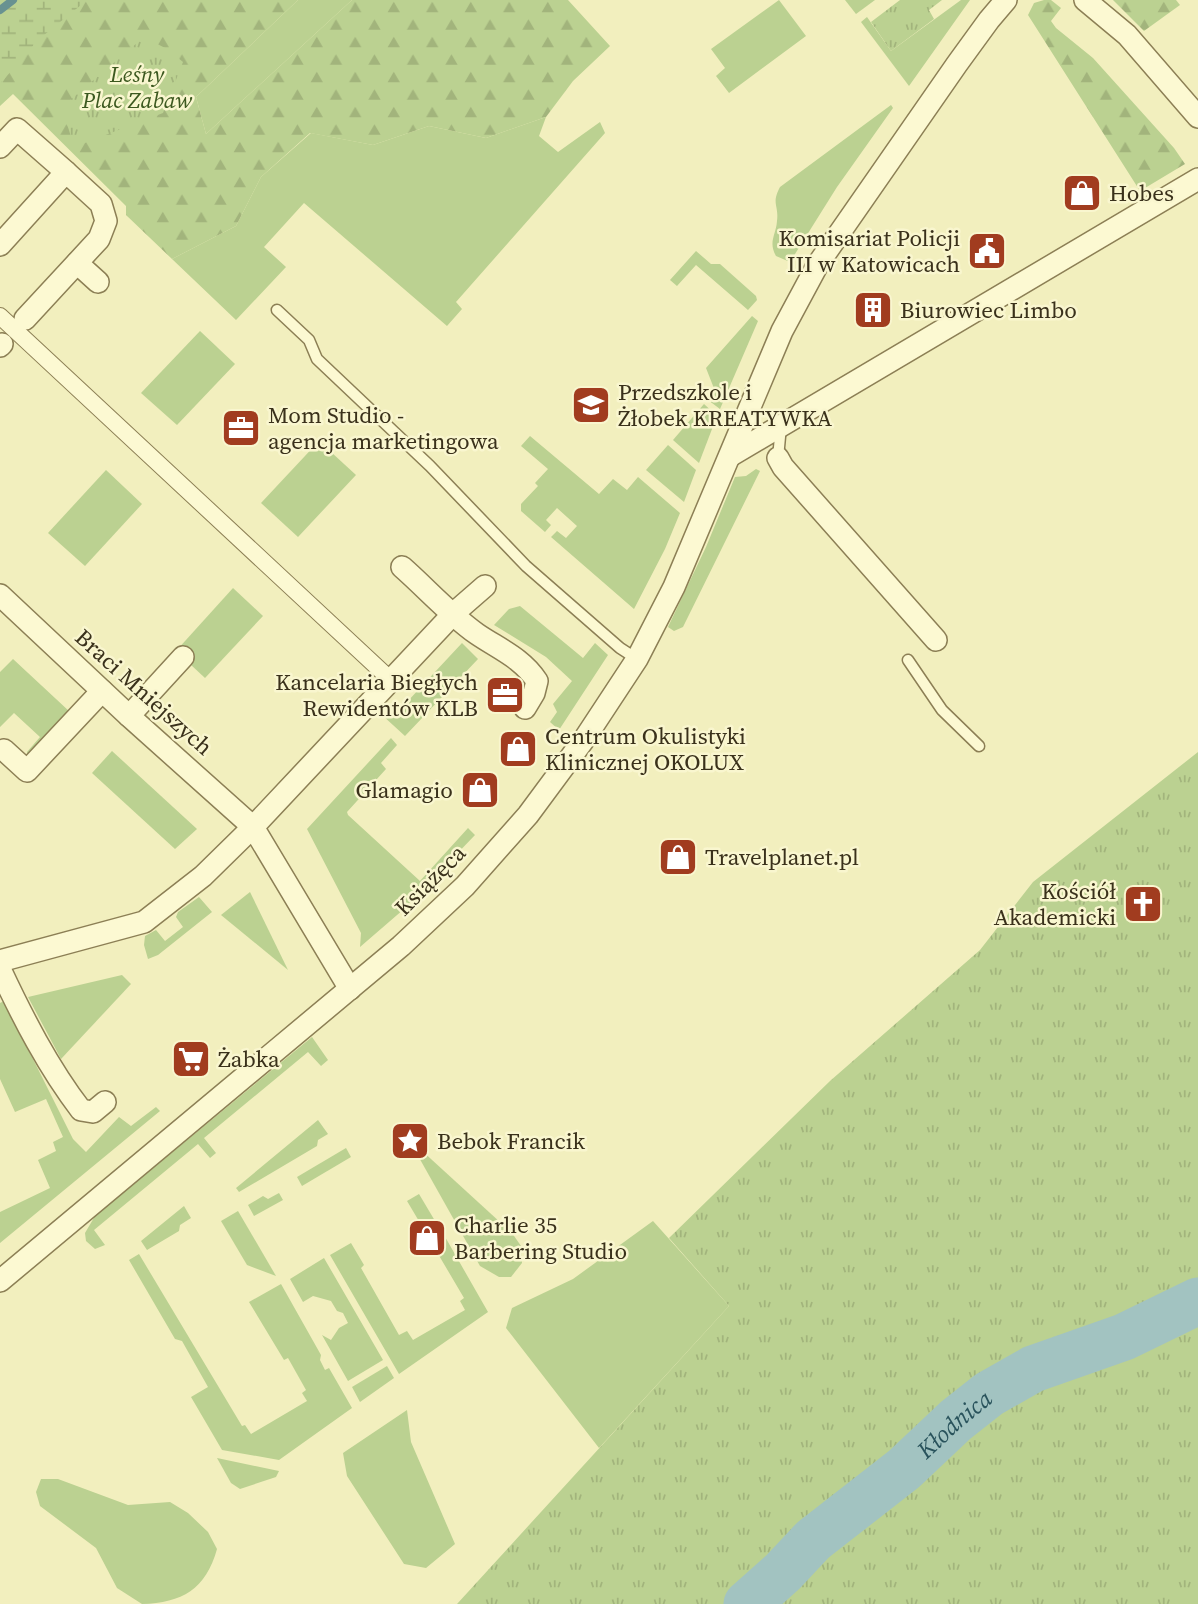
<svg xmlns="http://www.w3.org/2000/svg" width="1198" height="1604" viewBox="0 0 1198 1604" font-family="'Source Serif 4',serif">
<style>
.green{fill:#bbd191}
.forest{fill:url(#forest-firs)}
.wetland{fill:url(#wetland-marsh)}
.park{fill:url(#park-tufts)}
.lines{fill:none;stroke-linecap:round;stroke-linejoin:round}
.stream{stroke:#689291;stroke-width:8}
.river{stroke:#a2c3c1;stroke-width:47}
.service-casing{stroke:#8c7f55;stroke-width:13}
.pedestrian-casing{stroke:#8c7f55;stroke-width:18}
.minor-casing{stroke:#8c7f55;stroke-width:24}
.service{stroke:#fcf9d2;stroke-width:10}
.pedestrian{stroke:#fcf9d2;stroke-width:16}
.minor{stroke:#fcf9d2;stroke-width:21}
.labels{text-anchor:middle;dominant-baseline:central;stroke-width:5;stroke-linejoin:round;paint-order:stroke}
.park-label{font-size:23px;font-style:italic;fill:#3d5920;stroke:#f9f6cf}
.poi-label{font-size:23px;fill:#3a311b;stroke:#f9f6cf;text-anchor:start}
.street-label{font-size:23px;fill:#3a311b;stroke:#f9f6cf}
.water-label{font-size:24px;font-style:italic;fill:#29535c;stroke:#f9f6cf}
</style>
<defs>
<pattern id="forest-firs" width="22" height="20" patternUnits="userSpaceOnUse" patternTransform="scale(1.75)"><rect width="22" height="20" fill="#bbd191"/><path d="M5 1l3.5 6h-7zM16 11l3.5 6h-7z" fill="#a2b47c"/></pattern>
<pattern id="wetland-marsh" width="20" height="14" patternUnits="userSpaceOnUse" patternTransform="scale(1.75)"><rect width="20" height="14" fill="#bbd191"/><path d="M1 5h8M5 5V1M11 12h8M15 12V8" fill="none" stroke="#a2b47c"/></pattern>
<pattern id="park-tufts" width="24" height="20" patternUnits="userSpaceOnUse" patternTransform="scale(1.75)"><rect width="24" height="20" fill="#bbd191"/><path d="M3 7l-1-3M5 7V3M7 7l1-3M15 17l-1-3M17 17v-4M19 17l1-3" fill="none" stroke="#a2b47c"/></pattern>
</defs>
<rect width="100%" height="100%" fill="#f2efbe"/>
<!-- green -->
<g class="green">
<path d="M298 0H352L206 134 196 97Z"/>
<path d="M779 0 806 36 729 93 716 76 725 68 711 49Z"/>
<path d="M845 0H875L856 14Z"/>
<path d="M961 0H970L909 86 861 22 867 17 891 51Z"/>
<path d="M891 105 893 108 837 187 790 262 776 256C768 242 776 235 777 221 779 205 771 204 780 187Z"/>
<path d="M546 117 539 136 558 152 600 122 605 133 456 302 462 309 447 326 304 203 264 247 286 267 236 320 172 259 236 226 261 177 311 133 373 145 429 126 486 138Z"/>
<path d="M696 251 711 264H720L756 296 757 300 748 310 696 265 677 286 670 280Z"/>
<path d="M752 316 758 321 720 409 708 400 715 391 706 368Z"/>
<path d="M200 331 235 364 177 425 141 393Z"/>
<path d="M704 404 717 416 699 463 673 440Z"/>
<path d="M530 436 599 494 613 479 627 490 638 477 680 513 665 549 634 609 551 537 557 531 566 538 577 526 557 508 546 520 551 525 545 532 521 511V504L538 486 535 483 548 469 521 446Z"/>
<path d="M319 441 356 475 298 537 261 503Z"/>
<path d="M668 445 696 470 684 502 646 470Z"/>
<path d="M756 469 760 471 683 627 674 631 668 627 706 547 735 477 746 476Z"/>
<path d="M106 470 142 504 85 566 48 533Z"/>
<path d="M233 588 263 616 205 678 176 651Z"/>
<path d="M520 606 583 658 595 643 608 655 559 730 550 722 557 712 553 704 572 681 546 657 494 625 509 609Z"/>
<path d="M462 643 478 659 405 736 382 715 393 717Z"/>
<path d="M13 659 70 712 28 757 27 752 40 737 14 713 0 727V672Z"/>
<path d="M391 738 397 745 381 763 386 769 347 812 348 815 420 881 468 828 475 835 404 909 360 947 361 933 307 829Z"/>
<path d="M112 751 197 829 175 849 92 773Z"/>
<path d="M250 892 288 970 221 915Z"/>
<path d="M199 897 212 912 158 955 148 959 144 945 145 936 156 930 165 941 183 927 176 917 178 912Z"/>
<path d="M122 975 131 984 61 1059 28 997Z"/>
<path d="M4 1001 73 1139 86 1152 119 1117 131 1126 156 1107 160 1111 0 1243V1212L50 1188 38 1160 56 1151 53 1142 63 1137 46 1099 15 1112 0 1079V1003Z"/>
<path d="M312 1037 328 1060 321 1066 308 1052 204 1138 216 1153 210 1158 198 1144 94 1230 105 1245 95 1249 86 1241 85 1233 95 1216Z"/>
<path d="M318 1120 328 1134 318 1140 317 1146 239 1192 236 1188Z"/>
<path d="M408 1138 512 1233 521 1246 522 1263 511 1277H499L480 1266Z"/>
<path d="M346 1148 351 1157 302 1186 297 1177Z"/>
<path d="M279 1193 283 1200 254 1216 248 1205 263 1196 268 1199Z"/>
<path d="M419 1194 438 1226 426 1233 407 1201Z"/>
<path d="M184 1206 191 1218 180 1225 179 1231 147 1250 141 1241Z"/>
<path d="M238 1211 276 1276 247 1265 221 1221Z"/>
<path d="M653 1221 729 1306 599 1448 506 1328 512 1308 573 1279Z"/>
<path d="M444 1235 488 1312 399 1374 330 1255 351 1243 364 1265 361 1268 399 1335 407 1331 413 1340 465 1310 460 1301 464 1298 431 1242Z"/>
<path d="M139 1254 242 1426 245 1425 251 1434 307 1401 302 1393 306 1390 288 1358 284 1360 249 1302 281 1284 321 1355 320 1360 325 1370 329 1368 352 1408 279 1460 222 1450 191 1397 208 1387 182 1341 175 1339 129 1260Z"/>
<path d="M324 1258 383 1360 348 1381 322 1335 331 1340 339 1328 348 1323 343 1313 337 1311 331 1301 313 1296 303 1302 290 1279Z"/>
<path d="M387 1366 394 1378 360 1402 352 1387Z"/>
<path d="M407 1410 411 1442 455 1544 426 1568 404 1564 347 1476 343 1453Z"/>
<path d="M217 1458 279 1471 276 1477 240 1489 231 1483Z"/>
<path d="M41 1479H58L128 1505 170 1502 188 1513 208 1532 217 1549C206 1589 182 1603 142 1604L117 1588 96 1548 40 1506 36 1492Z"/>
</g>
<!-- forest -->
<g class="forest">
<path d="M0 0H298L196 97 206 134 352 0H568L610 46 573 81 546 117 486 138 429 126 373 145 310 133 261 177 236 226 172 259 126 215V206L13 94 0 106Z"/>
<path d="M1044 0H1051L1061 8 1051 21 1056 28 1093 58 1174 148 1185 164 1140 191 1028 15 1034 3Z"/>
<path d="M1113 0H1176L1180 5 1144 31Z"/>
</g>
<!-- wetland -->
<path class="wetland" d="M0 0H83L81 5 38 40 0 84Z"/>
<!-- park -->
<g class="park">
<path d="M900 0H942L929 10 934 19 891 51 871 22Z"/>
<path d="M144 37 167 49 183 62 163 113 74 147 62 107Z"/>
<path d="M1198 752V1604H457L729 1306 669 1238 830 1081 980 950 1033 882Z"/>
</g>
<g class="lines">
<!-- stream -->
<path class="stream" d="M0 10 13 0"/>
<!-- river -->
<path class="river" id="s1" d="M747 1604 783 1572 813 1540 904 1469 956 1420 989 1394 1033 1369 1124 1337 1198 1301"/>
<!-- service casing -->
<g class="service-casing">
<g id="service">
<path d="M277 310 309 340 317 359 430 466 526 566 620 648 637 659"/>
<path d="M778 458 781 426"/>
<path d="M908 660 942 710 979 746"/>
</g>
</g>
<!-- pedestrian casing -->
<g class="pedestrian-casing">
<path id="pedestrian" d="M0 316 392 681"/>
</g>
<!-- minor casing -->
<g class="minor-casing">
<g id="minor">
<path d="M1085 0 1127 35 1198 117"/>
<path d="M0 147 17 129 66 172"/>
<path d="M0 245 66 172 101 204 106 221 99 239 25 319"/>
<path d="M77 263 98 282"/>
<path d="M0 346 2 344"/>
<path d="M730 456 1198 179"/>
<path d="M778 458 783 467 936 640"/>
<path d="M402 567C427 589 450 615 477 634 499 649 522 658 537 681L534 693 525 708"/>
<path d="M0 595 129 716 253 827 350 989"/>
<path d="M129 716 183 657"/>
<path d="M4 750 27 771 102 691"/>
<path d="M0 961 144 922 203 876 253 827 454 613 485 586"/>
<path d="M0 969C23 1018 48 1067 81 1110L93 1112 105 1102"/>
<path d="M0 1281 401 946 465 886 528 815 585 738 637 659 674 587 782 331 818 264 957 64 989 20 1006 0"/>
</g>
</g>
<!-- service -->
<use href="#service" class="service"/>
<!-- pedestrian -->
<use href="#pedestrian" class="pedestrian"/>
<!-- minor -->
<use href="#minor" class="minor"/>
</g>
<!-- icons -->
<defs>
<g id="shop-square" transform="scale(2.0125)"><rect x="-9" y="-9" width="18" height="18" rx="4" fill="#a13c1f" stroke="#f9f6cf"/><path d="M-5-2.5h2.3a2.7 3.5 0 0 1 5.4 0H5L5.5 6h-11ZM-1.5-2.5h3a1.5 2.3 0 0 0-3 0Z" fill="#fff"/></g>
<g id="civic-square" transform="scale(2.0125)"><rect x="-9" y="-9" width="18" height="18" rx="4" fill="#a13c1f" stroke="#f9f6cf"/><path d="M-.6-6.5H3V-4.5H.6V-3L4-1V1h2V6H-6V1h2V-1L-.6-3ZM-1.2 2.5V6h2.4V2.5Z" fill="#fff"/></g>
<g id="building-square" transform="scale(2.0125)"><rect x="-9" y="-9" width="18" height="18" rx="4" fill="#a13c1f" stroke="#f9f6cf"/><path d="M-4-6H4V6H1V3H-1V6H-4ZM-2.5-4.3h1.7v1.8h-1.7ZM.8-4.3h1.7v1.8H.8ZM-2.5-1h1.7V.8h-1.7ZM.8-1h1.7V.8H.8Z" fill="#fff"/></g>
<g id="school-square" transform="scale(2.0125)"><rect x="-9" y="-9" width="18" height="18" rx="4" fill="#a13c1f" stroke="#f9f6cf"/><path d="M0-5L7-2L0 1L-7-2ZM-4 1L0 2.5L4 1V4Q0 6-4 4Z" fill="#fff"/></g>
<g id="office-square" transform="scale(2.0125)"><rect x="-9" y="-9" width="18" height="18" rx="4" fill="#a13c1f" stroke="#f9f6cf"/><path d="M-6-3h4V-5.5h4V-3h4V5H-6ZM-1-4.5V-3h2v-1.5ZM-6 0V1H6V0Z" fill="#fff"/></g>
<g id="church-square" transform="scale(2.0125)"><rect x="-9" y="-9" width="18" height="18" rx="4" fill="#a13c1f" stroke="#f9f6cf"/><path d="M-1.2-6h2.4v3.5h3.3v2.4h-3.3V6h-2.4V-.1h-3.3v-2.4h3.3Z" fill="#fff"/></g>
<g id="supermarket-square" transform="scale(2.0125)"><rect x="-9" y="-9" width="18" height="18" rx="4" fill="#a13c1f" stroke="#f9f6cf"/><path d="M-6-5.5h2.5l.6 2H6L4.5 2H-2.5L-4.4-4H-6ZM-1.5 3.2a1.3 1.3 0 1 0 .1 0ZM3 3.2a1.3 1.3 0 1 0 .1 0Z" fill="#fff"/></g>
<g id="sight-square" transform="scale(2.0125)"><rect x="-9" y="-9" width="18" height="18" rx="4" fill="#a13c1f" stroke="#f9f6cf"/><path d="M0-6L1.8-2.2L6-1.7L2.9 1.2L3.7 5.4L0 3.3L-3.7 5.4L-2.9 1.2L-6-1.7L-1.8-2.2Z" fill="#fff"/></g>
</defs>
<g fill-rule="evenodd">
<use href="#shop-square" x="1082" y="193"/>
<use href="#civic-square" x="987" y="251"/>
<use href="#building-square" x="873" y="310"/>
<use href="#school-square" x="591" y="405"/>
<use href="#office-square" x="241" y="428"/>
<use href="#office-square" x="505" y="695"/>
<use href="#shop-square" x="518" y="749"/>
<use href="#shop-square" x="480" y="790"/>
<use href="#shop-square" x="678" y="857"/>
<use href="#church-square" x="1143" y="904"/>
<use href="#supermarket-square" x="191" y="1059"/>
<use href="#sight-square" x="410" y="1141"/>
<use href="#shop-square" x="427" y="1238"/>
</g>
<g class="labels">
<!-- park labels -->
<g class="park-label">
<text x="137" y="74">Leśny<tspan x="137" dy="26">Plac Zabaw</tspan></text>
</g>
<!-- poi labels -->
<g class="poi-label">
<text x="1109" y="193">Hobes</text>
<text x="960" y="238" text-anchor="end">Komisariat Policji<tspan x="960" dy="26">III w Katowicach</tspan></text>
<text x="900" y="310">Biurowiec Limbo</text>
<text x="618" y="392">Przedszkole i<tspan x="618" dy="26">Żłobek KREATYWKA</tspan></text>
<text x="268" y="415">Mom Studio -<tspan x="268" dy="26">agencja marketingowa</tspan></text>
<text x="478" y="682" text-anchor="end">Kancelaria Biegłych<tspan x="478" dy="26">Rewidentów KLB</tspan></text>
<text x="545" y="736">Centrum Okulistyki<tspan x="545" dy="26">Klinicznej OKOLUX</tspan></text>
<text x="453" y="790" text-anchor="end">Glamagio</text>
<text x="705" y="857">Travelplanet.pl</text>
<text x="1116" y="891" text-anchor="end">Kościół<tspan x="1116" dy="26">Akademicki</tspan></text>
<text x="218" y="1059">Żabka</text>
<text x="437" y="1141">Bebok Francik</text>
<text x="454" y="1225">Charlie 35<tspan x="454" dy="26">Barbering Studio</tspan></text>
</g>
<!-- street labels -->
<g class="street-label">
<text transform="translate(144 692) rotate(42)">Braci Mniejszych</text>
<text transform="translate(430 880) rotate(-45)">Książęca</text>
</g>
<!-- water labels -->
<g class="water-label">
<text stroke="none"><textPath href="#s1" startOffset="275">Kłodnica</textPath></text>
</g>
</g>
</svg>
